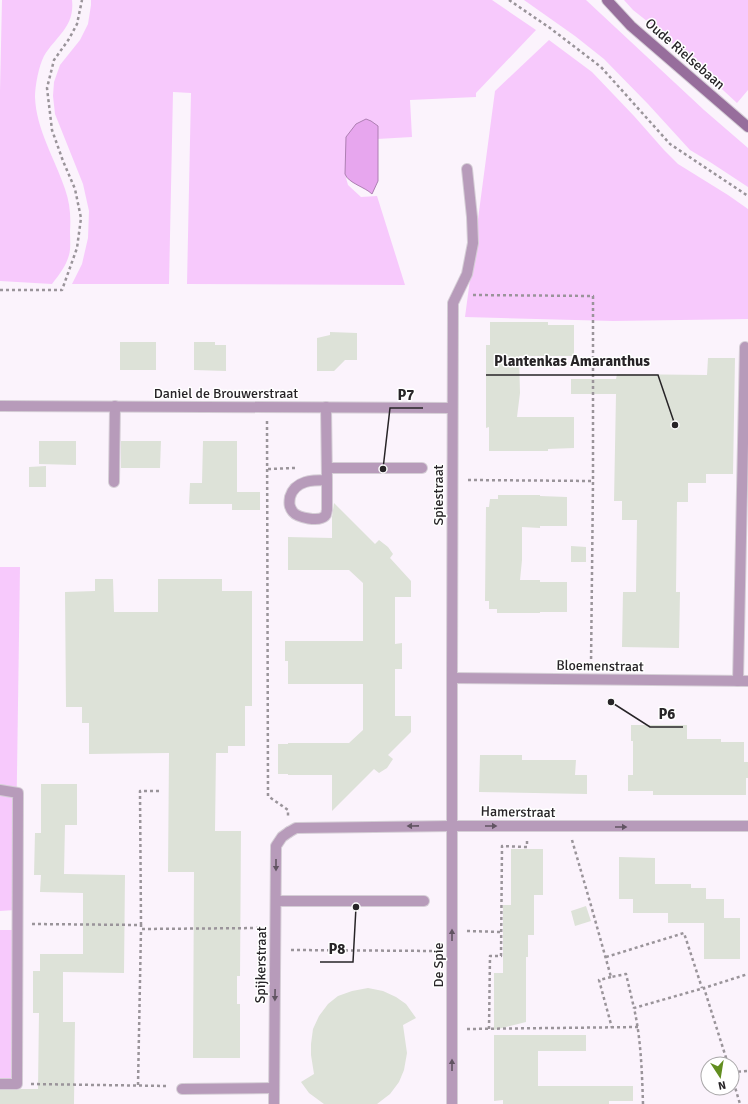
<svg xmlns="http://www.w3.org/2000/svg" width="748" height="1104" viewBox="0 0 748 1104" font-family="Signika,sans-serif">
<style>
.green{fill:#f7c9fc}
.water{fill:#e7a6ee;stroke:#ad7fb2}
.building{fill:#dde2d8}
.lines{fill:none;stroke-linecap:round;stroke-linejoin:round}
.lane-casing{stroke:#d5ced6;stroke-width:12}
.street-casing{stroke:#d5ced6;stroke-width:12}
.secondary-casing{stroke:#d5ced6;stroke-width:12}
.path{stroke:#9a949a;stroke-width:2.5;stroke-dasharray:3 3;stroke-linecap:butt}
.lane{stroke:#b79bba;stroke-width:10}
.street{stroke:#b79bba;stroke-width:10}
.secondary{stroke:#976e9c;stroke-width:10}
.oneway{fill:#615462}
.labels{text-anchor:middle;dominant-baseline:central;stroke-width:3;stroke-linejoin:round;paint-order:stroke}
.street-label{font-size:14px;fill:#272427;stroke:#fff}
.leader{fill:none;stroke:#272427;stroke-width:1.5}
.callout-dot{fill:#272427;stroke:#fff;stroke-width:1.5}
.callout-label{font-size:15px;text-anchor:middle;font-weight:bold;fill:#272427;stroke:#fff;stroke-width:3;stroke-linejoin:round;paint-order:stroke}
</style>
<rect width="100%" height="100%" fill="#fbf3fc"/>
<!-- green -->
<g class="green">
<path d="M2 0H72C75 27 56 36 44 56 39 65 35 86 35 97 36 129 55 159 65 189 70 203 71 217 70 231 70 239 71 248 69 255 66 266 59 275 52 284L0 281V91Z"/>
<path d="M91 0H492L536 30 476 93V97L410 100 412 137 377 139 378 126 345 174 348 185 361 197 377 196 405 285 187 284 191 93 173 92 169 284H72L82 264 88 238 89 211 83 184 55 114 53 96 54 82 60 65 80 40 88 24 91 5Z"/>
<path d="M524 0H586L704 110 748 148V187L710 162 690 150 648 104 604 59 575 36Z"/>
<path d="M624 0H748V90L737 103 657 29 633 10Z"/>
<path d="M549 40 592 72 634 116 664 150 678 164 728 195 748 209V319L613 321 465 317 495 91Z"/>
<path d="M0 567H20L15 910 0 911Z"/>
<path d="M0 930H15L13 1104H0Z"/>
</g>
<!-- water -->
<path class="water" d="M366 119 371 121 378 126V181L372 194C365 187 348 183 345 174L346 137 356 124Z"/>
<!-- building -->
<g class="building">
<path d="M490 322H548V325H574V356H519L520 393 517 417H574V448L548 449V451H489V427L486 428V345H490Z"/>
<path d="M330 332 357 333V360H345L334 371H317V338L330 335Z"/>
<rect x="120" y="342" width="36" height="28"/>
<path d="M194 342H215V345H226V371L194 370Z"/>
<path d="M708 358H735L733 474H706V483H688V502H677L676 592H680L679 648 622 647 623 592H636L637 520H622V501H614L616 394H571V379H616L617 374 707 375Z"/>
<path d="M39 441H76V465L39 464Z"/>
<path d="M121 441H161L160 468H121Z"/>
<path d="M203 441H237V492H260V510H232V504H189L190 483H202Z"/>
<path d="M46 466V487H29V467Z"/>
<path d="M498 495H540V496L567 497V526H540V528L522 527V560L520 580H540V582H567V612H540V613H497V609H489V601H485L486 507H489L490 499H498Z"/>
<path d="M334 503 375 544 379 540 388 547 393 554 390 558 411 581V597H395V644L402 643V669H395V716H411V732L388 755 393 759 387 768 379 773 374 769 332 811V775H288V774H278V744H288V743H349L363 730V684H288V661H285V641H363V583L349 570H288V537L332 538V517Z"/>
<path d="M571 546 586 547V562H571Z"/>
<path d="M95 579H113L114 612H158V579H222V591H252V706H245V746H228V753H216L215 831H241L240 976H237V1004H240V1058H193L194 872H168L169 753 89 754V723H82V707H66L65 592 95 591Z"/>
<path d="M631 725H687V739H721V742H744V762H748V778H746V795H653V791H628V775H633V741H631Z"/>
<path d="M480 755H522V760H576L575 775H587V794L479 792Z"/>
<path d="M41 784H77V825H65L64 874 125 875 124 973 63 972V1022H75L74 1104H0V1090H17L21 1089H38L39 1013H33V971H40V954H83V893L40 892 41 875H34L35 833H41Z"/>
<path d="M511 849H543V895H534V935H528V957H526V1022L494 1030V973H503V905H511Z"/>
<path d="M619 857 655 858V884H691V888H706V899H724V918H740V959H704V923H668V913H633V899H619Z"/>
<path d="M586 906 591 921 575 926 571 911Z"/>
<path d="M368 988 383 991 396 997 406 1004 416 1018 403 1025 407 1053 404 1070 399 1082 390 1094 377 1104H324L309 1093 301 1082 314 1074 311 1055V1044L313 1029 319 1016 328 1004 338 996 352 991Z"/>
<path d="M494 1035H586V1051H538V1086H633V1101H609V1104H503V1100L494 1101Z"/>
</g>
<g class="lines">
<!-- lane casing -->
<g class="lane-casing">
<g id="lane">
<path d="M326 407 327 480C313 480 295 480 290 497 289 503 289 507 293 512 298 518 319 522 325 516 327 514 326 513 327 510V480"/>
<path d="M327 468H422"/>
<path d="M114 482 115 406"/>
<path d="M738 681 745 347"/>
<path d="M0 790 18 793 17 1084H0"/>
<path d="M289 832 296 828 452 826H748"/>
<path d="M276 901H424"/>
<path d="M182 1089 274 1088"/>
</g>
</g>
<!-- street casing -->
<g class="street-casing">
<g id="street">
<path d="M0 406 452 408"/>
<path d="M452 678 748 681"/>
<path d="M274 1104 276 846 282 837 289 832"/>
<path d="M452 1104V678L453 303 467 274 473 243 472 217 467 169"/>
</g>
</g>
<!-- secondary casing -->
<g class="secondary-casing">
<path id="secondary" d="M607 0 631 26 748 127"/>
</g>
<!-- path -->
<g class="path">
<path d="M509 0 550 28 601 67 670 144 748 196"/>
<path d="M0 290H62L77 248 81 218 75 189 63 161 52 130 47 88 54 60 69 39 77 24 82 0"/>
<path d="M473 295 593 296V481L591 665"/>
<path d="M267 421 268 796 288 810V816"/>
<path d="M268 469 295 468"/>
<path d="M468 480 593 481"/>
<path d="M572 840 592 909 611 977 626 974 634 1008"/>
<path d="M32 924 141 925V929L260 928"/>
<path d="M141 925 140 791H162"/>
<path d="M467 931 501 932"/>
<path d="M291 950 438 951"/>
<path d="M606 957 684 933 702 988"/>
<path d="M611 977 599 980 612 1028"/>
<path d="M467 1029 638 1027"/>
<path d="M489 1029 490 956H501L502 846 527 847V841"/>
<path d="M728 1064 704 988 748 974"/>
<path d="M732 1072 748 1071"/>
<path d="M732 1077 740 1104"/>
<path d="M31 1084 168 1086"/>
<path d="M138 1085 141 929"/>
<path d="M643 1104C642 1072 641 1039 634 1008L704 988"/>
</g>
<!-- lane -->
<use href="#lane" class="lane"/>
<!-- street -->
<use href="#street" class="street"/>
<!-- secondary -->
<use href="#secondary" class="secondary"/>
</g>
<!-- one-way arrows -->
<defs><path id="oneway-solid" d="M-6-.8H1V-3.2L6.5 0L1 3.2V.8H-6Z"/></defs>
<g class="oneway">
<use href="#oneway-solid" transform="translate(413 826) rotate(179)"/>
<use href="#oneway-solid" transform="translate(491 826)"/>
<use href="#oneway-solid" transform="translate(621 827)"/>
<use href="#oneway-solid" transform="translate(276 865) rotate(90)"/>
<use href="#oneway-solid" transform="translate(452 935) rotate(-90)"/>
<use href="#oneway-solid" transform="translate(275 995) rotate(91)"/>
<use href="#oneway-solid" transform="translate(452 1065) rotate(-90)"/>
</g>
<g class="labels">
<!-- street labels -->
<g class="street-label">
<text transform="translate(685 54) rotate(41)">Oude Rielsebaan</text>
<text x="226" y="393">Daniel de Brouwerstraat</text>
<text transform="translate(438 495) rotate(-90)">Spiestraat</text>
<text transform="translate(600 666) rotate(1)">Bloemenstraat</text>
<text transform="translate(518 812) rotate(1)">Hamerstraat</text>
<text transform="translate(261 965) rotate(-89)">Spijkerstraat</text>
<text transform="translate(438 965) rotate(-90)">De Spie</text>
</g>
</g>
<!-- callouts -->
<path class="leader" d="M675 425L658 375H486M383 469L390 408H423M611 702L650 727H683M356 907L353 962H320"/>
<g class="callout-dot">
<circle cx="675" cy="425" r="4"/>
<circle cx="383" cy="469" r="4"/>
<circle cx="611" cy="702" r="4"/>
<circle cx="356" cy="907" r="4"/>
</g>
<g class="callout-label">
<text x="572" y="366">Plantenkas Amaranthus</text>
<text x="406" y="400">P7</text>
<text x="667" y="719">P6</text>
<text x="337" y="954">P8</text>
</g>
<!-- north arrow -->
<g transform="translate(720 1076) rotate(168)"><circle r="19" fill="#ffffff" stroke="#a9a7a9"/>
<path d="M0-3L7 15L0 10L-7 15Z" fill="#628e20"/>
<text y="-6" font-size="11" font-weight="bold" text-anchor="middle" fill="#272427">N</text>
</g>
</svg>
